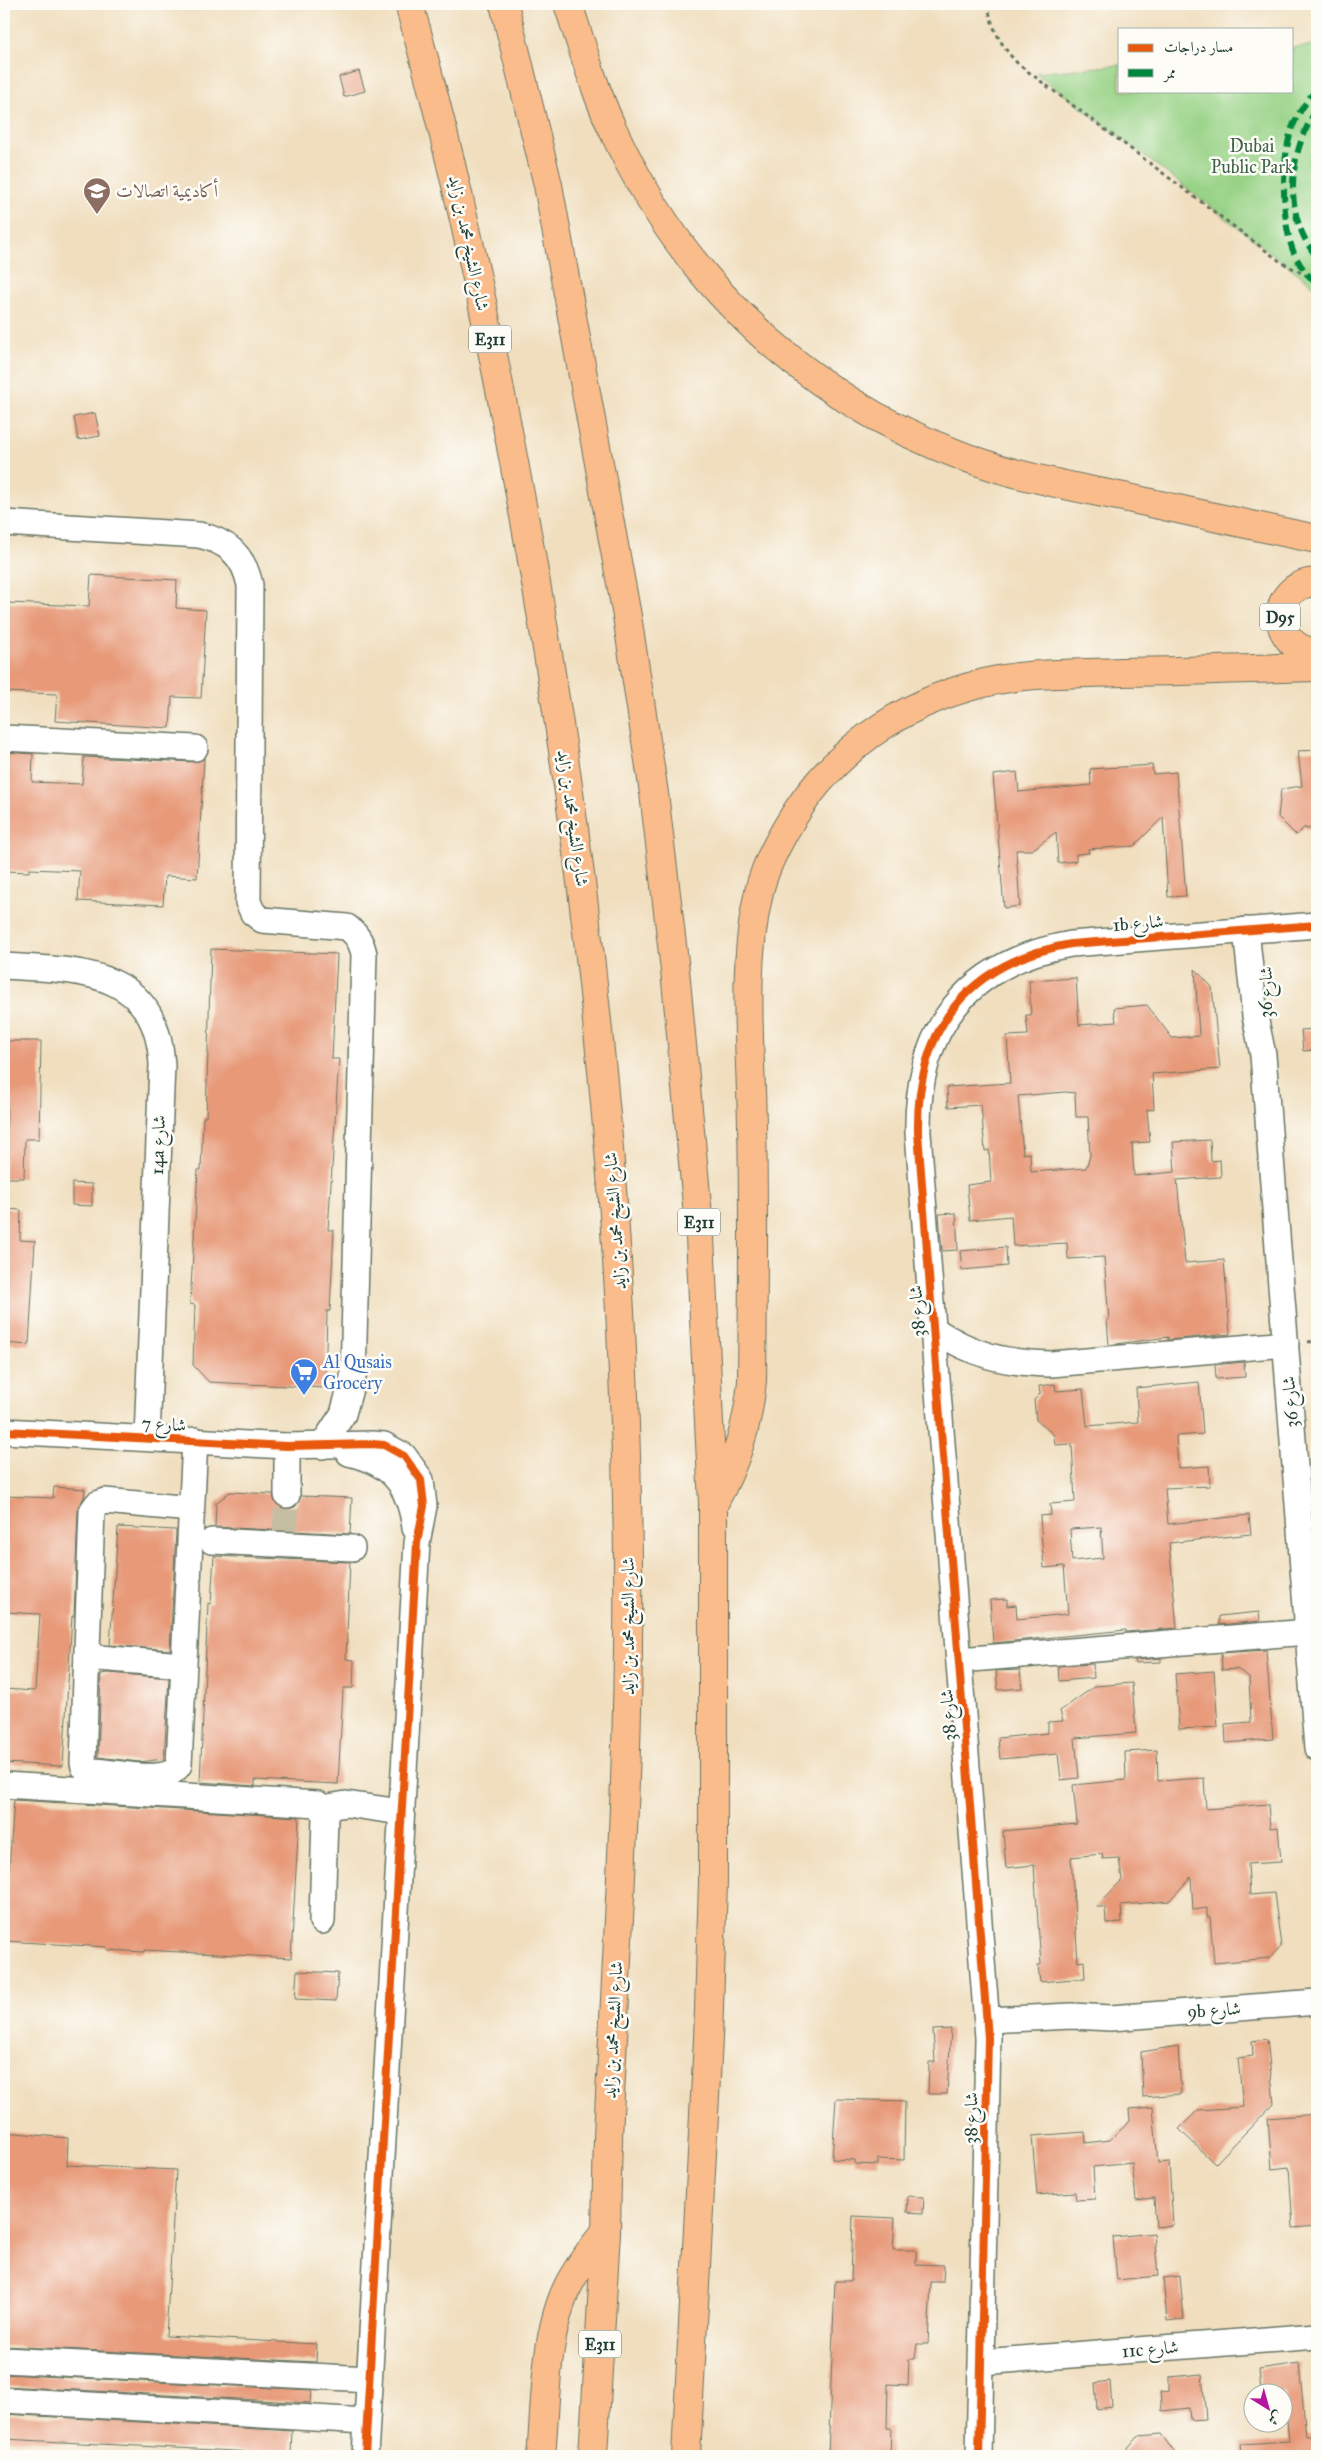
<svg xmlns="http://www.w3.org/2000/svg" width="1321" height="2460" viewBox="0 0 1321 2460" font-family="'IM FELL Great Primer',Amiri,serif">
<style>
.green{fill:#99d387;stroke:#5c885e}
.building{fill:#e79978;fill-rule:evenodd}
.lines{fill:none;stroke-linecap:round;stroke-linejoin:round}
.minor-tunnel{stroke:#c6bea2;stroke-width:25;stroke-dasharray:25 12;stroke-linecap:butt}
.minor-casing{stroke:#687564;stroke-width:28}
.major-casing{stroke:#687564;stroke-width:30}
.highway-casing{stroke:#687564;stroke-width:30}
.path{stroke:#687564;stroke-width:3;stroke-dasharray:4 4;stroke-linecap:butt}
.minor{stroke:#fff;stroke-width:25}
.major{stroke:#fabc8b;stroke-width:28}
.highway{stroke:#fabc8b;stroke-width:28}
.quiet{stroke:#00873e;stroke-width:6;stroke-dasharray:12 6;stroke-linecap:butt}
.cycleway-casing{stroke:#fdfcf7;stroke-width:11}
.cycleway{stroke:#e8590c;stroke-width:8}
.labels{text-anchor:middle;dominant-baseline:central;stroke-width:5;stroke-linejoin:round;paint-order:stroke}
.shield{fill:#fdfcf7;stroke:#62766e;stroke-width:1}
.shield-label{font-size:16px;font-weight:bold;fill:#1f3d34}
.park-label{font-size:18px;fill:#3e6249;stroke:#fdfcf7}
.education-label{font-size:18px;fill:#785e54;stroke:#fdfcf7;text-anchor:start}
.street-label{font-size:18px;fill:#1f3d34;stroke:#fdfcf7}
.shop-label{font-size:18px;fill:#366cbe;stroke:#fdfcf7;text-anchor:start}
</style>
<rect width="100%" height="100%" fill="#fdfcf7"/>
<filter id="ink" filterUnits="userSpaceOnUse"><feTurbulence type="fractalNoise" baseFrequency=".02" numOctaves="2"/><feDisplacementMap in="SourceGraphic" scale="10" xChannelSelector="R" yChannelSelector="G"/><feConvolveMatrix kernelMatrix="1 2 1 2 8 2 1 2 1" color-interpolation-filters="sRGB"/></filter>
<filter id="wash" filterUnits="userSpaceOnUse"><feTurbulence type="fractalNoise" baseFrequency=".0096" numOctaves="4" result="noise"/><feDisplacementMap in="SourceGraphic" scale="20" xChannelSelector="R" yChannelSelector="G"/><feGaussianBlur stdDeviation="1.12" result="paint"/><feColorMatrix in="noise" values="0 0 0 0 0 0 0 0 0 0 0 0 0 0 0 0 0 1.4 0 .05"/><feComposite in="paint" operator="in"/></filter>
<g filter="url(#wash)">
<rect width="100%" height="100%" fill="#f0debe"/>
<!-- green -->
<path class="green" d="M1317 45V288L1036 73 1120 65V91H1292V48Z"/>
<g id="blocks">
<!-- building -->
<g class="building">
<path d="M359 71 365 91 344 97 339 77Z"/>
<path d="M95 413 100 436 78 440 74 417Z"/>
<path d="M91 575 177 580 176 608 206 610 201 698 172 697 170 728 55 721 57 694 4 692 6 603 89 606Z"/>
<path d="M1317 750V828L1306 829 1305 827 1296 835 1278 817 1281 789 1302 786 1298 751Z"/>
<path d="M4 752 33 754 32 782 82 784 84 757 194 762 204 759 197 878 165 876 163 905 78 901 80 871 29 869V872L4 871Z"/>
<path d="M1152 765 1153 774 1176 772 1186 896 1168 897 1163 817 1134 846 1088 849 1089 853 1076 854V861L1058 863 1056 832 1032 850H1016L1020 906 1004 908 993 775 1017 772 1019 792 1091 785 1090 769Z"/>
<path d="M211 949 337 954 332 1059H339L328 1230H334L330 1311H327L325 1388 209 1382 193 1365 195 1305 190 1304 198 1170H201L203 1117H206Z"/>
<path d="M1195 969 1212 987 1220 1069 1152 1074 1154 1109 1147 1110 1150 1142 1132 1143 1134 1176 1175 1172 1173 1142 1210 1140 1211 1161 1220 1160 1221 1177 1177 1180 1185 1263 1224 1260 1230 1334 1168 1340V1337L1109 1345 1107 1320H1109L1104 1257 1068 1259 1067 1243 1013 1246 1011 1216 970 1220 967 1185 991 1182 989 1150 985 1151 981 1105 948 1107 947 1087 1010 1083 1007 1036 1028 1035 1026 1015H1031L1029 981 1076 978 1079 1025 1116 1022 1114 1008 1147 1005 1172 1038 1199 1036ZM1065 1092 1075 1093 1076 1117H1088L1090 1156 1086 1168 1031 1172 1030 1153 1023 1154 1018 1096Z"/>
<path d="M1317 1029V1050L1303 1051 1301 1030Z"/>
<path d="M4 1041H41L39 1139H25L24 1178H4L9 1059H4Z"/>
<path d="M72 1183 92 1184V1206L72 1205Z"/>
<path d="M4 1209 21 1210 20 1240 35 1241 29 1345 4 1343Z"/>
<path d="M956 1213 958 1250 942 1251 939 1214Z"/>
<path d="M1006 1247 1007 1266 962 1270 960 1251Z"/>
<path d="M1244 1362 1245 1377 1216 1379 1215 1365Z"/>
<path d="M1199 1382 1203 1434 1176 1436 1178 1468 1209 1466 1210 1486 1165 1488 1168 1524 1249 1515 1251 1534 1169 1543 1177 1628 1126 1632V1630L993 1643 990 1600 1007 1599V1606L1016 1605 1017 1619 1068 1614 1064 1566 1044 1568 1040 1516 1051 1515 1050 1504 1075 1502 1072 1444 1055 1445 1054 1435 1036 1420 1034 1400 1040 1394 1039 1386 1055 1384 1056 1391 1083 1389 1087 1426 1138 1422 1136 1388ZM1101 1527 1103 1558 1072 1561 1070 1529Z"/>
<path d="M54 1487 85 1489 84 1497 78 1510 74 1616H72L63 1766 4 1763V1689L35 1691 40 1614 4 1612V1496L53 1498Z"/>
<path d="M230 1492 273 1494 275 1503 287 1509 295 1507 301 1496 352 1498 350 1534 215 1527 216 1503Z"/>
<path d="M118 1527 176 1530 170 1650 110 1645Z"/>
<path d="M214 1556 350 1562 346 1659 354 1660 353 1688H344L343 1690 338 1784 255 1780V1786L200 1782 208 1603 211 1604Z"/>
<path d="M1259 1612 1260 1621 1219 1625V1616Z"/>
<path d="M1266 1650 1273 1739 1226 1743 1225 1724 1251 1722 1249 1677 1237 1669 1222 1670 1221 1653Z"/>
<path d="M1161 1658V1662L1135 1663V1660Z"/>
<path d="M1093 1664 1094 1678 1059 1681 1058 1666Z"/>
<path d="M1020 1670 1022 1688 998 1690 996 1671Z"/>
<path d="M1214 1671 1218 1727 1179 1729 1175 1674Z"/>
<path d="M108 1673 169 1678 164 1759 139 1762 98 1757 101 1674Z"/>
<path d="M1132 1683 1136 1733 1075 1738 1079 1778 1061 1780 1058 1754 1000 1759 998 1738 1048 1733V1722L1063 1721 1060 1711 1095 1686Z"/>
<path d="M1157 1750 1158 1781 1204 1778 1206 1809 1268 1804 1270 1828 1278 1827 1281 1862 1248 1864 1250 1895 1274 1893 1281 1946 1270 1958 1214 1963 1210 1917H1207V1908L1193 1910 1191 1877 1169 1901 1121 1905 1122 1922 1106 1923 1105 1907H1096L1122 1880 1119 1858 1103 1859 1102 1854 1071 1857 1078 1962 1084 1961 1085 1978 1040 1982 1038 1965H1041L1034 1865 1006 1868 1003 1831 1077 1824 1073 1785 1126 1780 1125 1752Z"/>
<path d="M14 1800 299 1817 291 1958 144 1950V1952L107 1950V1947L4 1941Z"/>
<path d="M297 1971 338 1973 336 2001 295 1999Z"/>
<path d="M951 2029 947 2094H928L929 2062H935L933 2030Z"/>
<path d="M1267 2039 1274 2103 1215 2164 1179 2129 1198 2110 1243 2107 1238 2058 1253 2056 1252 2041Z"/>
<path d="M1178 2046 1181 2094 1143 2097 1141 2052Z"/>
<path d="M836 2099 905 2101 904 2160 878 2159V2165L855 2164V2160L832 2159Z"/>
<path d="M1153 2107 1158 2163 1169 2162 1173 2225 1156 2227 1154 2198 1136 2200 1132 2163 1093 2167 1095 2199 1076 2200 1075 2192 1037 2195 1032 2136 1085 2132 1086 2143 1110 2140 1130 2121 1129 2109Z"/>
<path d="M1317 2114V2151L1313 2157 1315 2187H1317V2226L1293 2228 1289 2167 1272 2169 1268 2118Z"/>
<path d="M6 2132 68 2138 67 2165 176 2170 166 2336 317 2344 316 2362 4 2346V2153Z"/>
<path d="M908 2196 924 2197 923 2213 907 2212Z"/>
<path d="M853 2216 895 2218 893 2250H916V2264L944 2265 943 2282H931L928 2344H917L915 2359H909L908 2385 888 2384 887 2428H891L890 2456H828L835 2281H851Z"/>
<path d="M1154 2233 1158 2276 1117 2280 1113 2237Z"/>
<path d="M1180 2276 1184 2319 1167 2321 1163 2278Z"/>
<path d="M1299 2363 1306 2435H1317V2456H1242L1241 2444 1289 2441 1284 2392H1261L1259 2369Z"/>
<path d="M4 2374 312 2390 311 2403 4 2386Z"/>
<path d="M1202 2374 1206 2419 1190 2420 1189 2408 1162 2411 1160 2392 1169 2391V2377Z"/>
<path d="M1110 2381 1112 2407 1097 2409 1095 2383Z"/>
<path d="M4 2414 292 2431 291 2454 4 2439Z"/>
<path d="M1161 2434 1177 2456H1121L1138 2436Z"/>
</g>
</g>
</g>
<g filter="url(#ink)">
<use href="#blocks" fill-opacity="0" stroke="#687564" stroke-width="1"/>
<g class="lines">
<!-- minor-tunnel -->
<path class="minor-tunnel" d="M285 1534 287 1495"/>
<!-- minor casing -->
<g class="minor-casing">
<g id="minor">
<path d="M4 523 199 535C228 541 244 556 250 585L248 902 253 913 262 920 347 927C357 935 361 941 364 954L353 1378 343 1414 322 1446"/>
<path d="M4 738 195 748"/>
<path d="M1246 930 1255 1016 1263 1055 1317 1748"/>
<path d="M4 966C78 970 157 968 162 1065L147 1438"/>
<path d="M933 1329C973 1355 1003 1363 1051 1364L1286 1344"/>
<path d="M4 1431 287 1446 372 1444 384 1445 404 1456 421 1480 424 1506 417 1543 365 2456"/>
<path d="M287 1446V1495"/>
<path d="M349 1453C392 1463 409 1484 415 1528"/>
<path d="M191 1509 105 1501 97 1504 92 1511 83 1763 84 1767 90 1771C113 1770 166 1787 179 1765L195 1440"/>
<path d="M212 1541 352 1548"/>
<path d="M87 1657 183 1665"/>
<path d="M959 1660 1308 1632"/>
<path d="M4 1785 318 1804 322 1808 325 1816 322 1921"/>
<path d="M322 1808 346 1804 401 1812"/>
<path d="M987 2020 1071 2016 1111 2018 1317 2002"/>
<path d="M4 2360 369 2379"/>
<path d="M982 2362 1317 2336"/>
<path d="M4 2400 366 2421"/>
<path d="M979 2456 988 2038 918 1133C916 1029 967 962 1071 944L1317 925"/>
</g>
</g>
<!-- major casing -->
<g class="major-casing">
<path id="major" d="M1317 582C1269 584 1268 647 1317 653"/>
</g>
<!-- highway casing -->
<g class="highway-casing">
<g id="highway">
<path d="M409 4C460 183 497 366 530 549 590 884 625 1222 628 1562 630 1741 619 1918 610 2096 607 2142 607 2187 606 2233 602 2307 597 2382 593 2456"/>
<path d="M504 4 548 185 627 616 654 793 675 970 700 1237 713 1504V1882L708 2039 686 2456"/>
<path d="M568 4C582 46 594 89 613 130 689 295 824 414 997 468 1039 481 1084 489 1128 498 1191 512 1254 526 1317 539"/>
<path d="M714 1503C736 1463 748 1426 752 1381 753 1296 754 1212 752 1127 751 1050 741 968 759 892 764 870 775 848 786 829 829 753 900 703 984 683 1028 672 1077 674 1121 672 1187 671 1252 669 1317 667"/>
<path d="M541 2456C546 2403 544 2333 569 2284 579 2265 592 2248 606 2231"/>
</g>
</g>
<!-- path -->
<g class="path">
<path d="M988 4C991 28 1002 47 1018 64L1281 262 1311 278"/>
<path d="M1308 1342 1317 1341"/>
</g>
<!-- minor -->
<use href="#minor" class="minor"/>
<!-- major -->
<use href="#major" class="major"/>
<!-- highway -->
<use href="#highway" class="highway"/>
<!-- quiet -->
<g class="quiet">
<path d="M1317 89C1307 100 1298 113 1292 128 1281 159 1281 223 1294 253 1300 266 1307 275 1317 284"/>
<path d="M1317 109C1288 153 1282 215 1317 257"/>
</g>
<!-- cycleway casing -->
<g class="cycleway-casing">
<g id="cycleway">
<path d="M4 1431 287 1446 372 1444 384 1445 404 1456 421 1480 424 1506 417 1543 365 2456"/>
<path d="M979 2456 988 2038 918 1133C916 1029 967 962 1071 944L1317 925"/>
</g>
</g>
<!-- cycleway -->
<use href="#cycleway" class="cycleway"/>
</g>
</g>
<!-- icons -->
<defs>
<g id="university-pin" transform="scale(1.4375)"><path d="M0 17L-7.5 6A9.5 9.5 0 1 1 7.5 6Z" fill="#8d6e63" stroke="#fdfcf7"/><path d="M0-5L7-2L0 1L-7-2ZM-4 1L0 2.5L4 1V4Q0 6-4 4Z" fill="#fff"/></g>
<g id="supermarket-pin" transform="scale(1.4375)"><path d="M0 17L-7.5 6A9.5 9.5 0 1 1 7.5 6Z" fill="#3f7fe0" stroke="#fdfcf7"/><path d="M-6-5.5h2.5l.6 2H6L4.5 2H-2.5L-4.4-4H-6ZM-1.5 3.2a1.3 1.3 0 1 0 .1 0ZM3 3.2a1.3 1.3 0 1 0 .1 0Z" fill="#fff"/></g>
</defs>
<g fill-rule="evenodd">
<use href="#university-pin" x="97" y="191"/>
<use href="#supermarket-pin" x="304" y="1372"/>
</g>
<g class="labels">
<!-- shield labels -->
<g class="shield">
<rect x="469" y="325.5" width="42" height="27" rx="4"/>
<rect x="1260" y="603.5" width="40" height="27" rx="4"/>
<rect x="678" y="1208.5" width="42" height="27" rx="4"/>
<rect x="579" y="2330.5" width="42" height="27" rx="4"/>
</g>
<g class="shield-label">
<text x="490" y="339">E311</text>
<text x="1280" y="617">D95</text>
<text x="699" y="1222">E311</text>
<text x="600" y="2344">E311</text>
</g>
<!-- park labels -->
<g class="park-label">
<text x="1252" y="146">Dubai<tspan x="1252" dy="21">Public Park</tspan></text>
</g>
<!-- education labels -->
<g class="education-label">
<text x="116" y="191">أكاديمية اتصالات</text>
</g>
<!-- street labels -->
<g class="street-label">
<text transform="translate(469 243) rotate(78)">شارع الشيخ محمد بن زايد</text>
<text transform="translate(573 818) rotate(82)">شارع الشيخ محمد بن زايد</text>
<text transform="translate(1138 923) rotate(-5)">1b شارع</text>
<text transform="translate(1266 992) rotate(-90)">شارع 36</text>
<text transform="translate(158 1145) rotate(-88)">14a شارع</text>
<text transform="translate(615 1221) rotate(-94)">شارع الشيخ محمد بن زايد</text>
<text transform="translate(917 1311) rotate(-94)">شارع 38</text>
<text transform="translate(1290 1402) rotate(-94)">شارع 36</text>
<text transform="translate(164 1424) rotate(3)">شارع 7</text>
<text transform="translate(628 1626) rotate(-90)">شارع الشيخ محمد بن زايد</text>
<text transform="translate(948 1715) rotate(-94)">شارع 38</text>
<text transform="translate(1214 2010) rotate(-4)">9b شارع</text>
<text transform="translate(613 2030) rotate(-87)">شارع الشيخ محمد بن زايد</text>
<text transform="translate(971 2118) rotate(-89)">شارع 38</text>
<text transform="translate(1150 2349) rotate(-5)">11c شارع</text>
</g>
<!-- shop labels -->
<g class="shop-label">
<text x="323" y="1362">Al Qusais<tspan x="323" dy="21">Grocery</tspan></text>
</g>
</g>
<!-- margin -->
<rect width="1321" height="2460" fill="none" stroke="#fdfcf7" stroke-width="20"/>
<!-- legend -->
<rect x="1118" y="28" width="175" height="65" fill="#fdfcf7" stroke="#a4b0a9"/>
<rect x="1128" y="44" width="25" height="8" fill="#e8590c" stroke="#a4b0a9"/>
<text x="1164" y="52" font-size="15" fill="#1f3d34">مسار دراجات</text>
<rect x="1128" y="69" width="25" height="8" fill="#00873e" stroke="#a4b0a9"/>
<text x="1164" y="78" font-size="15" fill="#1f3d34">ممر</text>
<!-- north arrow -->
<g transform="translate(1268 2408) rotate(143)"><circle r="24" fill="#fdfcf7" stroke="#a4b0a9"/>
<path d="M0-4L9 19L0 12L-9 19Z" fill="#b5179e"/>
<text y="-8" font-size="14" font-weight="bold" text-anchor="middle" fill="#1f3d34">ش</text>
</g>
</svg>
